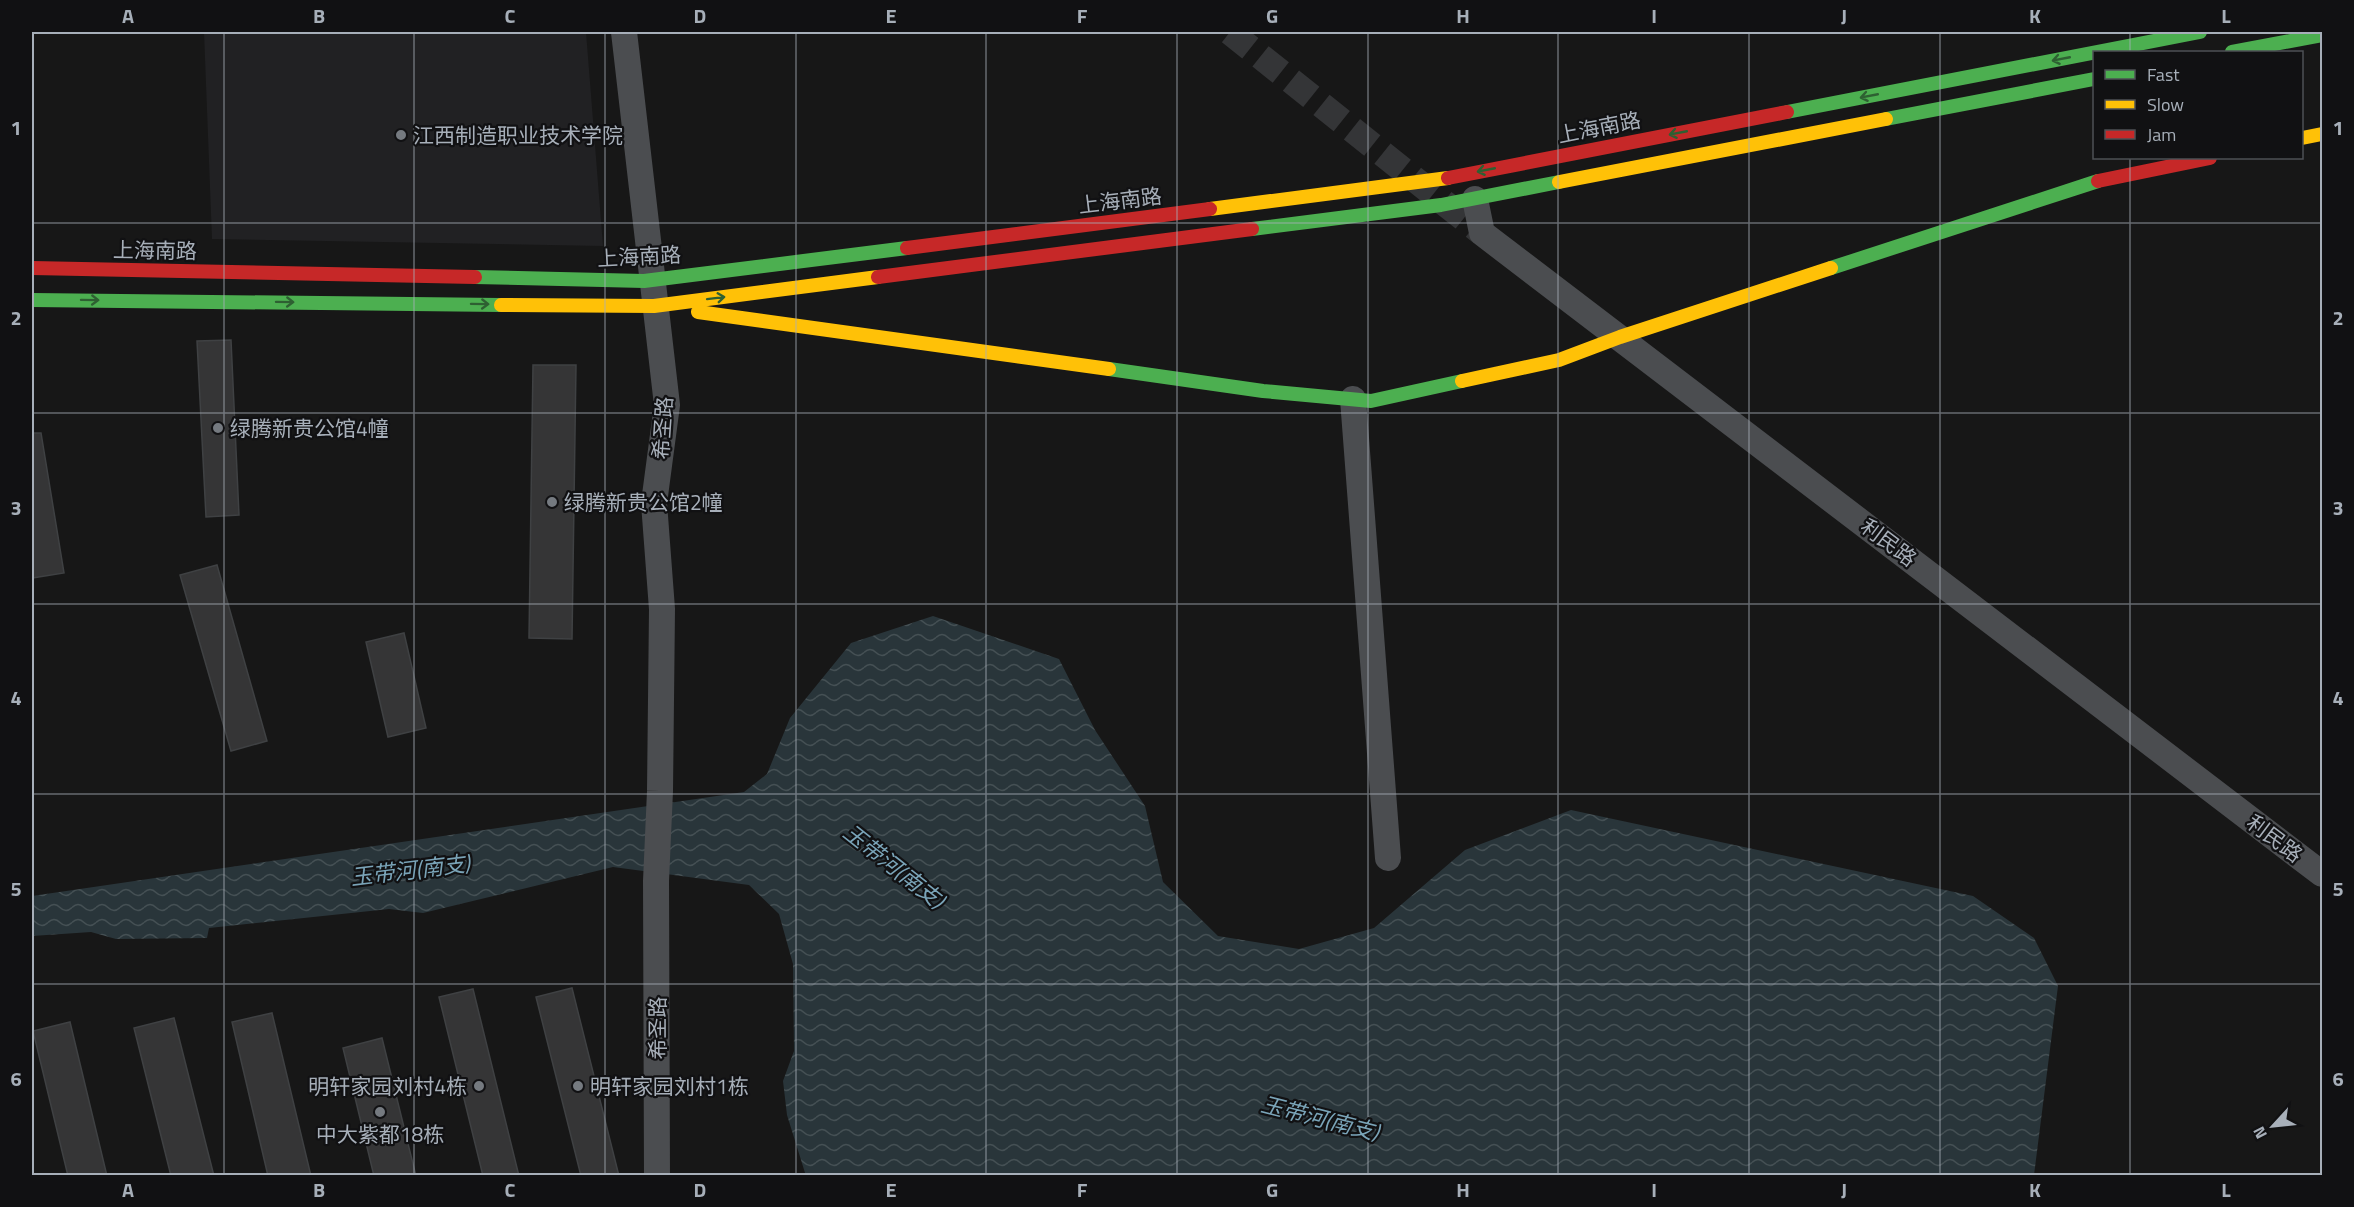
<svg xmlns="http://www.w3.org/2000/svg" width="2354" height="1207" viewBox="0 0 2354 1207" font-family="'Titillium Web','Noto Sans SC',sans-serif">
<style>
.built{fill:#212123}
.water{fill:url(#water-waves)}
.building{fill:#353536;stroke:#3f4143;stroke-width:1.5}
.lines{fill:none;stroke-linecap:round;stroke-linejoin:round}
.street-tunnel{stroke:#343537;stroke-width:26;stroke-dasharray:26 13;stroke-linecap:butt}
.street{stroke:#4b4d50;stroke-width:26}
.fast{stroke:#4caf50;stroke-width:14}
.slow{stroke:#ffc107;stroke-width:14}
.jam{stroke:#c62828;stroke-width:14}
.oneway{stroke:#2e6032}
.grid{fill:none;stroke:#a7afb9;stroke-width:1.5;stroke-opacity:0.55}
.poi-dot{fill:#757a80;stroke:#111113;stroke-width:2}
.labels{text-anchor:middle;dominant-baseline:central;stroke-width:4.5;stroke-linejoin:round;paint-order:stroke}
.street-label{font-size:21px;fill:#a7afb9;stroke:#111113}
.poi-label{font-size:21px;fill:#a7afb9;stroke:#111113;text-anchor:start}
.water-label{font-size:22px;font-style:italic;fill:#7aa4b8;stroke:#111113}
.neatline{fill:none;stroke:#a7afb9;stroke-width:2}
.grid-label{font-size:20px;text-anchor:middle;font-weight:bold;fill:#a7afb9}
</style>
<defs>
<pattern id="water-waves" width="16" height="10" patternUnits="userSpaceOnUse" patternTransform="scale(1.5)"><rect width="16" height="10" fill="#29353a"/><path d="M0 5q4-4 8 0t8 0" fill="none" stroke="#455054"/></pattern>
</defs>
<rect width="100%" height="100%" fill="#171717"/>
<!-- built -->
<path class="built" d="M204 32H586L603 246 212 239Z"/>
<!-- water -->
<path class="water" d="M933 616 1059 659 1095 730 1145 806 1163 882 1218 936 1299 949 1374 928 1465 850 1571 810 1973 896 2034 938 2058 986 2034 1175 806 1176 787 1115 783 1081 794 1051 793 964 779 914 749 885 613 867 423 913 389 909 209 928 207 938 116 939 91 932 32 936V896L744 792 767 774 790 718 851 643Z"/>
<!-- building -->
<g class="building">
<path d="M231 340 239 515 206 517 197 341Z"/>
<path d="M533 365H576L572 639 529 638Z"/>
<path d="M32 433H41L64 573 32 578Z"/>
<path d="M217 565 267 741 231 751 180 575Z"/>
<path d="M404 633 426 728 388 737 366 642Z"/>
<path d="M572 988 619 1176H581L536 997Z"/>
<path d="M473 989 519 1176H483L439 997Z"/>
<path d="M272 1013 311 1176H268L232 1022Z"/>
<path d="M174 1018 214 1176H171L134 1028Z"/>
<path d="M70 1022 107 1176H68L33 1031Z"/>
<path d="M382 1038 416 1176H374L343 1048Z"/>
</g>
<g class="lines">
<!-- street-tunnel -->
<path class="street-tunnel" d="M1230 32 1482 233"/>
<!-- street -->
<g class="street">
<path d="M624 32 667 405 654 503 662 609 660 791 656 881 657 1176"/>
<path d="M1475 199 1482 233 2322 874"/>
<path d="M1353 399 1388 858"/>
</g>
<!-- fast -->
<g class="fast">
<path d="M2232 52 2322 35"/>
<path d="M1787 112 2200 32"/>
<path d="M1886 119 2094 79"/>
<path d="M1252 229 1441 205 1559 182"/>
<path d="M1831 268 2098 181"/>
<path d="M475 277 644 281 907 248"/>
<path d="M32 300 501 305"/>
<path d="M1109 369 1263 391 1371 401 1462 381"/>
</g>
<!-- slow -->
<g class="slow">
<path d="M2302 138 2322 134"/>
<path d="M1559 182 1886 119"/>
<path d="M1210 209 1448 178"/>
<path d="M501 305 654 306 878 277"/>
<path d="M698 312 1109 369"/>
<path d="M1462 381 1559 360 1620 337 1831 268"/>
</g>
<!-- jam -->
<g class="jam">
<path d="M1448 178 1787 112"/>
<path d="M2098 181 2210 158"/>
<path d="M907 248 1210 209"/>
<path d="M32 268 475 277"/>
<path d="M878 277 1252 229"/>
</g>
</g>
<!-- one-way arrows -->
<defs><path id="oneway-shaft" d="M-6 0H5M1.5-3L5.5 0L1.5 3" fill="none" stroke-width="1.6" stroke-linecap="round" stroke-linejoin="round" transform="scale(1.5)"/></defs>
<g class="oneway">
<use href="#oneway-shaft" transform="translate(2061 59) rotate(169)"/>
<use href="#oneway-shaft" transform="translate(1869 96) rotate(169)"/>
<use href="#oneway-shaft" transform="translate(1678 133) rotate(169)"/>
<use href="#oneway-shaft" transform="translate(1486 170) rotate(169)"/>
<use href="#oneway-shaft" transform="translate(716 298) rotate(-7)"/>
<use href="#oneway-shaft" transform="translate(90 300) rotate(1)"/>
<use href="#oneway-shaft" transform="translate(285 302) rotate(1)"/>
<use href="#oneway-shaft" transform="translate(480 304) rotate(1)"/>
</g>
<!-- grid -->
<path class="grid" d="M224 32V1176M414 32V1176M605 32V1176M796 32V1176M986 32V1176M1177 32V1176M1368 32V1176M1558 32V1176M1749 32V1176M1940 32V1176M2130 32V52M2130 158V1176M32 223H2322M32 413H2322M32 604H2322M32 794H2322M32 984H2322"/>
<!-- markers -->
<g class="poi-dot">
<circle cx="401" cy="135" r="6"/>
<circle cx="218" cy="428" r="6"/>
<circle cx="552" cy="502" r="6"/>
<circle cx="479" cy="1086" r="6"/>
<circle cx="578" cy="1086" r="6"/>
<circle cx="380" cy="1112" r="6"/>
</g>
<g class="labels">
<!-- street labels -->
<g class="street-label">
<text transform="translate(1599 127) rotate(-11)">上海南路</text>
<text transform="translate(1120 200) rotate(-7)">上海南路</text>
<text transform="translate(155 250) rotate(1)">上海南路</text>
<text transform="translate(639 256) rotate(-3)">上海南路</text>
<text transform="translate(662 428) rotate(-86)">希圣路</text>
<text transform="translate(1889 542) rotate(37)">利民路</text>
<text transform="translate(2275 838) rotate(37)">利民路</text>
<text transform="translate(657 1028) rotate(-90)">希圣路</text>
</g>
<!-- poi labels -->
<g class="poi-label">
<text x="413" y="135">江西制造职业技术学院</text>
<text x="230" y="428">绿腾新贵公馆4幢</text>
<text x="564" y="502">绿腾新贵公馆2幢</text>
<text x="467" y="1086" text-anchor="end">明轩家园刘村4栋</text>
<text x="590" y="1086">明轩家园刘村1栋</text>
<text x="380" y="1134" text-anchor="middle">中大紫都18栋</text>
</g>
<!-- water labels -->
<g class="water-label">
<text transform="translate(894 866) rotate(38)">玉带河(南支)</text>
<text transform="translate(410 870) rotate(-7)">玉带河(南支)</text>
<text transform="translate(1320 1118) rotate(14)">玉带河(南支)</text>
</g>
</g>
<!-- border -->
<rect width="2354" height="1207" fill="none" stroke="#111113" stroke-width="66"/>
<!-- legend -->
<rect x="2093" y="51" width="210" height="108" fill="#111113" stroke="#4d5055" stroke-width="1.5"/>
<rect x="2105" y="70" width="30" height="9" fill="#4caf50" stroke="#4d5055" stroke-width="1.5"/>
<text x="2147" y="81" font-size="18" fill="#a7afb9">Fast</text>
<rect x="2105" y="100" width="30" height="9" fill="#ffc107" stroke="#4d5055" stroke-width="1.5"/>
<text x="2147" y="111" font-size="18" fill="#a7afb9">Slow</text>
<rect x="2105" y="130" width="30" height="9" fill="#c62828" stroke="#4d5055" stroke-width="1.5"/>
<text x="2147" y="141" font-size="18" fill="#a7afb9">Jam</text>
<!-- north arrow -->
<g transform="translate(2273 1126) rotate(243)" stroke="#111113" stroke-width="4.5" paint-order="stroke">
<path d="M0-4.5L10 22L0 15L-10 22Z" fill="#a7afb9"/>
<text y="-9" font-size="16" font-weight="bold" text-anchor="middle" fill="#a7afb9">N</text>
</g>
<rect x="33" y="33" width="2288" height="1141" class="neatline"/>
<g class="grid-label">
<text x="128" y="23">A</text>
<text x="319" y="23">B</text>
<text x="510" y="23">C</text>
<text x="700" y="23">D</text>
<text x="891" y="23">E</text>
<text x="1082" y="23">F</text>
<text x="1272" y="23">G</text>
<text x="1463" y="23">H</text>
<text x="1654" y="23">I</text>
<text x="1844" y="23">J</text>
<text x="2035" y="23">K</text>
<text x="2226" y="23">L</text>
<text x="16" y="135">1</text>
<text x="2338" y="135">1</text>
<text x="16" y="325">2</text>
<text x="2338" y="325">2</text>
<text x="16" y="515">3</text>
<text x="2338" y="515">3</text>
<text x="16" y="705">4</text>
<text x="2338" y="705">4</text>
<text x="16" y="896">5</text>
<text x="2338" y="896">5</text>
<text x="16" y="1086">6</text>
<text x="2338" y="1086">6</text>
<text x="128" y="1197">A</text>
<text x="319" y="1197">B</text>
<text x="510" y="1197">C</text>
<text x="700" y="1197">D</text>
<text x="891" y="1197">E</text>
<text x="1082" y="1197">F</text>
<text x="1272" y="1197">G</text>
<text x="1463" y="1197">H</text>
<text x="1654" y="1197">I</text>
<text x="1844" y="1197">J</text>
<text x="2035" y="1197">K</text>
<text x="2226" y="1197">L</text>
</g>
</svg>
